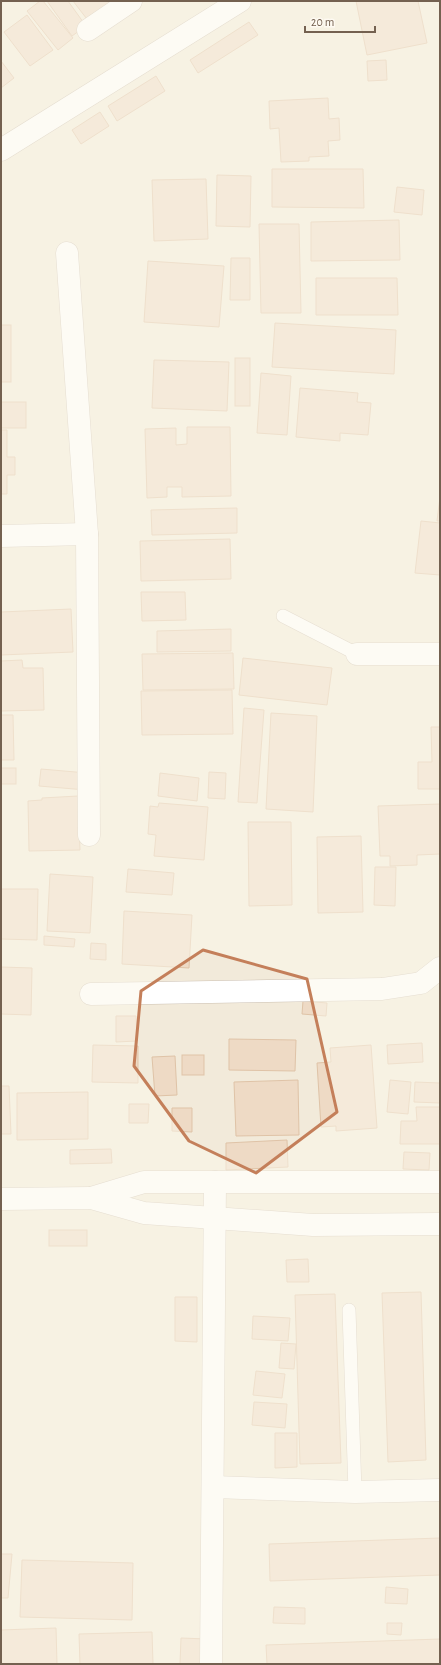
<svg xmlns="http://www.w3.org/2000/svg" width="441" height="1665" viewBox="0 0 441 1665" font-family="'Alegreya Sans',sans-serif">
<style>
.residential{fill:#f2eada}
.building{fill:#eedac5;stroke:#dfc3a7}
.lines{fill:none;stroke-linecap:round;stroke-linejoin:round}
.lane-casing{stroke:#ccc0b2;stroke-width:14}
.street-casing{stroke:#ccc0b2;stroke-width:23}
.lane{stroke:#fff;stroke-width:13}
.street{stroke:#fff;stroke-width:22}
.marked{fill:none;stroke:#c47f5a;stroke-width:3;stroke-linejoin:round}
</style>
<rect width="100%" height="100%" fill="#fbf7eb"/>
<!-- residential -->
<rect class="residential" x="1" y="1" width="439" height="1663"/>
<!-- building -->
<g class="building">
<path d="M40 1H43L73 38 58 50 27 11Z"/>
<path d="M47 1H68L86 26 72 36Z"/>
<path d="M73 1H118L90 23Z"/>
<path d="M356 1H418L427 43 367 55Z"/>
<path d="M27 15 53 50 30 66 4 32Z"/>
<path d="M249 22 258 35 198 73 190 60Z"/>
<path d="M386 60 387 80 368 81 367 61Z"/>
<path d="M1 61 14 78 1 88Z"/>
<path d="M156 76 165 91 117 121 108 106Z"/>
<path d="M328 98 329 119 339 118 340 140 328 141 329 156 309 157V161L281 162 279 128 270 129 269 101Z"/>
<path d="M100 112 109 126 81 144 72 130Z"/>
<path d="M272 169H363L364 208 272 207Z"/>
<path d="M217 175 251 176 250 227 216 226Z"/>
<path d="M206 179 208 239 154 241 152 180Z"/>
<path d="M397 187 424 190 422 215 394 212Z"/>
<path d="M399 220 400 260 311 261V222Z"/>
<path d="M259 224H299L301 313H261Z"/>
<path d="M231 258H250V300H230Z"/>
<path d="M148 261 224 266 219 327 144 322Z"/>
<path d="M316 278H397L398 315H316Z"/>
<path d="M275 323 396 330 394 374 272 367Z"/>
<rect x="1" y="325" width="10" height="57"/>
<rect x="235" y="358" width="15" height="48"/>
<path d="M154 360 229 362 227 411 152 408Z"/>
<path d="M261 373 291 376 287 435 257 433Z"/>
<path d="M300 388 358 393 357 402 371 403 368 435 340 433V441L296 437Z"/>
<rect x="1" y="402" width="25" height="26"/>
<path d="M187 427H230L231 496 182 497V487H167V497L147 498 145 429 176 428V445L187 444Z"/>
<path d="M1 430H7V457H15V475H7V494H1Z"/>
<path d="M440 497V521H437Z"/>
<path d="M237 508V533L152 535 151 510Z"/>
<path d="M421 521 440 523V575L415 573Z"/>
<path d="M230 539 231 579 141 581 140 541Z"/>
<path d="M141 592H185L186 620 142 621Z"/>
<path d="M71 609 73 652 1 655V612Z"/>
<path d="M231 629V651L157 652V631Z"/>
<path d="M233 653 234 689 143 690 142 654Z"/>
<path d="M243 658 332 668 327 705 239 695Z"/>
<path d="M22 660 23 668H43L44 710 1 711V661Z"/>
<path d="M232 690 233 734 142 735 141 691Z"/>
<path d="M244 708 264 710 257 803 238 802Z"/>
<path d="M271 713 317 716 313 812 266 809Z"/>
<path d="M1 715H13L14 760H1Z"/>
<path d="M431 727H440V789H418V762H432Z"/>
<rect x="1" y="768" width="15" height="16"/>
<path d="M41 769 87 773 86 790 39 786Z"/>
<path d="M209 772 226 773 225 799 208 798Z"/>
<path d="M160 773 199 778 197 801 158 796Z"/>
<path d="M78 796 80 850 29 851 28 801 42 800V798Z"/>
<path d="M159 803 208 807 204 860 154 856 156 835 148 834 150 806 158 807Z"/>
<path d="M440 804V854L417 855V865L390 866V856H380L378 806Z"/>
<path d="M248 822H291L292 905 249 906Z"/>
<path d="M361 836 363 912 318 913 317 837Z"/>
<path d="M375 867H396L395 906 374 905Z"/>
<path d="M128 869 174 873 172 895 126 892Z"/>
<path d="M50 874 93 877 90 933 47 931Z"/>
<path d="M1 889H38L37 940 1 939Z"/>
<path d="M124 911 192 915 189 968 122 964Z"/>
<path d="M44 936 75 939 74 947 44 945Z"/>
<path d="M91 943 106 944V960L90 959Z"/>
<path d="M1 967 32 968 31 1015 1 1014Z"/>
<path d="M303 1001 327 1003 326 1016 302 1014Z"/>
<path d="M116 1016H136L137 1041 116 1042Z"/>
<path d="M229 1039 296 1040 295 1071 229 1070Z"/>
<path d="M422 1043 423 1062 388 1064 387 1045Z"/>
<path d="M93 1045 138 1046V1083L92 1082Z"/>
<path d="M371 1045 377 1128 336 1131V1126L321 1127 317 1063 331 1062 330 1048Z"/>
<rect x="182" y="1055" width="22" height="20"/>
<path d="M175 1056 177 1095 155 1096 152 1057Z"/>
<path d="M298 1080 299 1135 236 1136 234 1082Z"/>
<path d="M390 1080 411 1082 408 1114 387 1112Z"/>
<path d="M415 1082 440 1083V1103L414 1102Z"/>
<path d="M1 1086H9L11 1134H1Z"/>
<path d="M88 1092V1139L17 1140V1093Z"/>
<path d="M129 1104H149L148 1123H129Z"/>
<path d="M416 1107H440V1144H400L401 1121H417Z"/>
<path d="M172 1108H192V1132L172 1131Z"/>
<path d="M287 1140 288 1167 226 1170V1143Z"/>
<path d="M111 1149 112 1163 70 1164V1150Z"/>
<path d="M404 1152 430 1153 429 1170 403 1169Z"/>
<rect x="49" y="1230" width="38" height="16"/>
<path d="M308 1259 309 1282H287L286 1260Z"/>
<path d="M421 1292 426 1460 388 1462 382 1293Z"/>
<path d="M335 1294 341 1463 300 1464 295 1295Z"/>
<path d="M175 1297H197V1342L175 1341Z"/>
<path d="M253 1316 290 1318 288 1341 252 1339Z"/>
<path d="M281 1343 296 1344 294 1369 279 1368Z"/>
<path d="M256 1371 285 1374 282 1398 253 1395Z"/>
<path d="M254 1402 287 1404 285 1428 252 1425Z"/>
<path d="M275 1433H297V1467L275 1468Z"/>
<path d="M440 1538V1575L270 1581 269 1544Z"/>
<path d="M1 1554H12L8 1598H1Z"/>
<path d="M22 1560 133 1563 132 1620 20 1617Z"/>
<path d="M386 1587 408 1589 407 1604 385 1603Z"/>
<path d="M274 1607 305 1608V1624L273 1623Z"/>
<path d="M387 1623H402L401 1635 387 1634Z"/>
<path d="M56 1628 57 1664H1V1630Z"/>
<path d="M152 1632 153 1664H80L79 1634Z"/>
<path d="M181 1638 207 1639V1664H180Z"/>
<path d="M440 1639V1664H267L266 1645Z"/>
</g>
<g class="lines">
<!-- lane casing -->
<g class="lane-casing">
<g id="lane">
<path d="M283 616 357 654"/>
<path d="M349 1310 355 1492"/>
</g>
</g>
<!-- street casing -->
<g class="street-casing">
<g id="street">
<path d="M88 30 131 1"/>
<path d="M1 150 240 1"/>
<path d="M67 253 87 534 89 835"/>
<path d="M1 536 87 534"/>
<path d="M357 654H440"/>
<path d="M91 994 382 989 421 983 440 968"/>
<path d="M91 1198 144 1182H440"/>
<path d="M1 1199 91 1198 144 1213 313 1225 440 1224"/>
<path d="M214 1487 355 1492 440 1490"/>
<path d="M211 1664 215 1182"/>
</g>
</g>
<!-- lane -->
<use href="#lane" class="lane"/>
<!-- street -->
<use href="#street" class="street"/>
</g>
<!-- marked area -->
<path d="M0 0H441V1665H0ZM203 950 307 979 337 1112 256 1173 189 1141 134 1066 141 991Z" fill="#fbf7eb" fill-opacity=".55" fill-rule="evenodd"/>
<path class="marked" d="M203 950 307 979 337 1112 256 1173 189 1141 134 1066 141 991Z"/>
<!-- border -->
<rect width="441" height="1665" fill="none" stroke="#746150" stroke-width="4"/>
<!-- scale -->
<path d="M305 26v6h70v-6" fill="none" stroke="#746150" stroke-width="2"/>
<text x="311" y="26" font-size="12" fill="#746150" stroke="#fefaf2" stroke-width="3" paint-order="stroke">20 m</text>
</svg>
